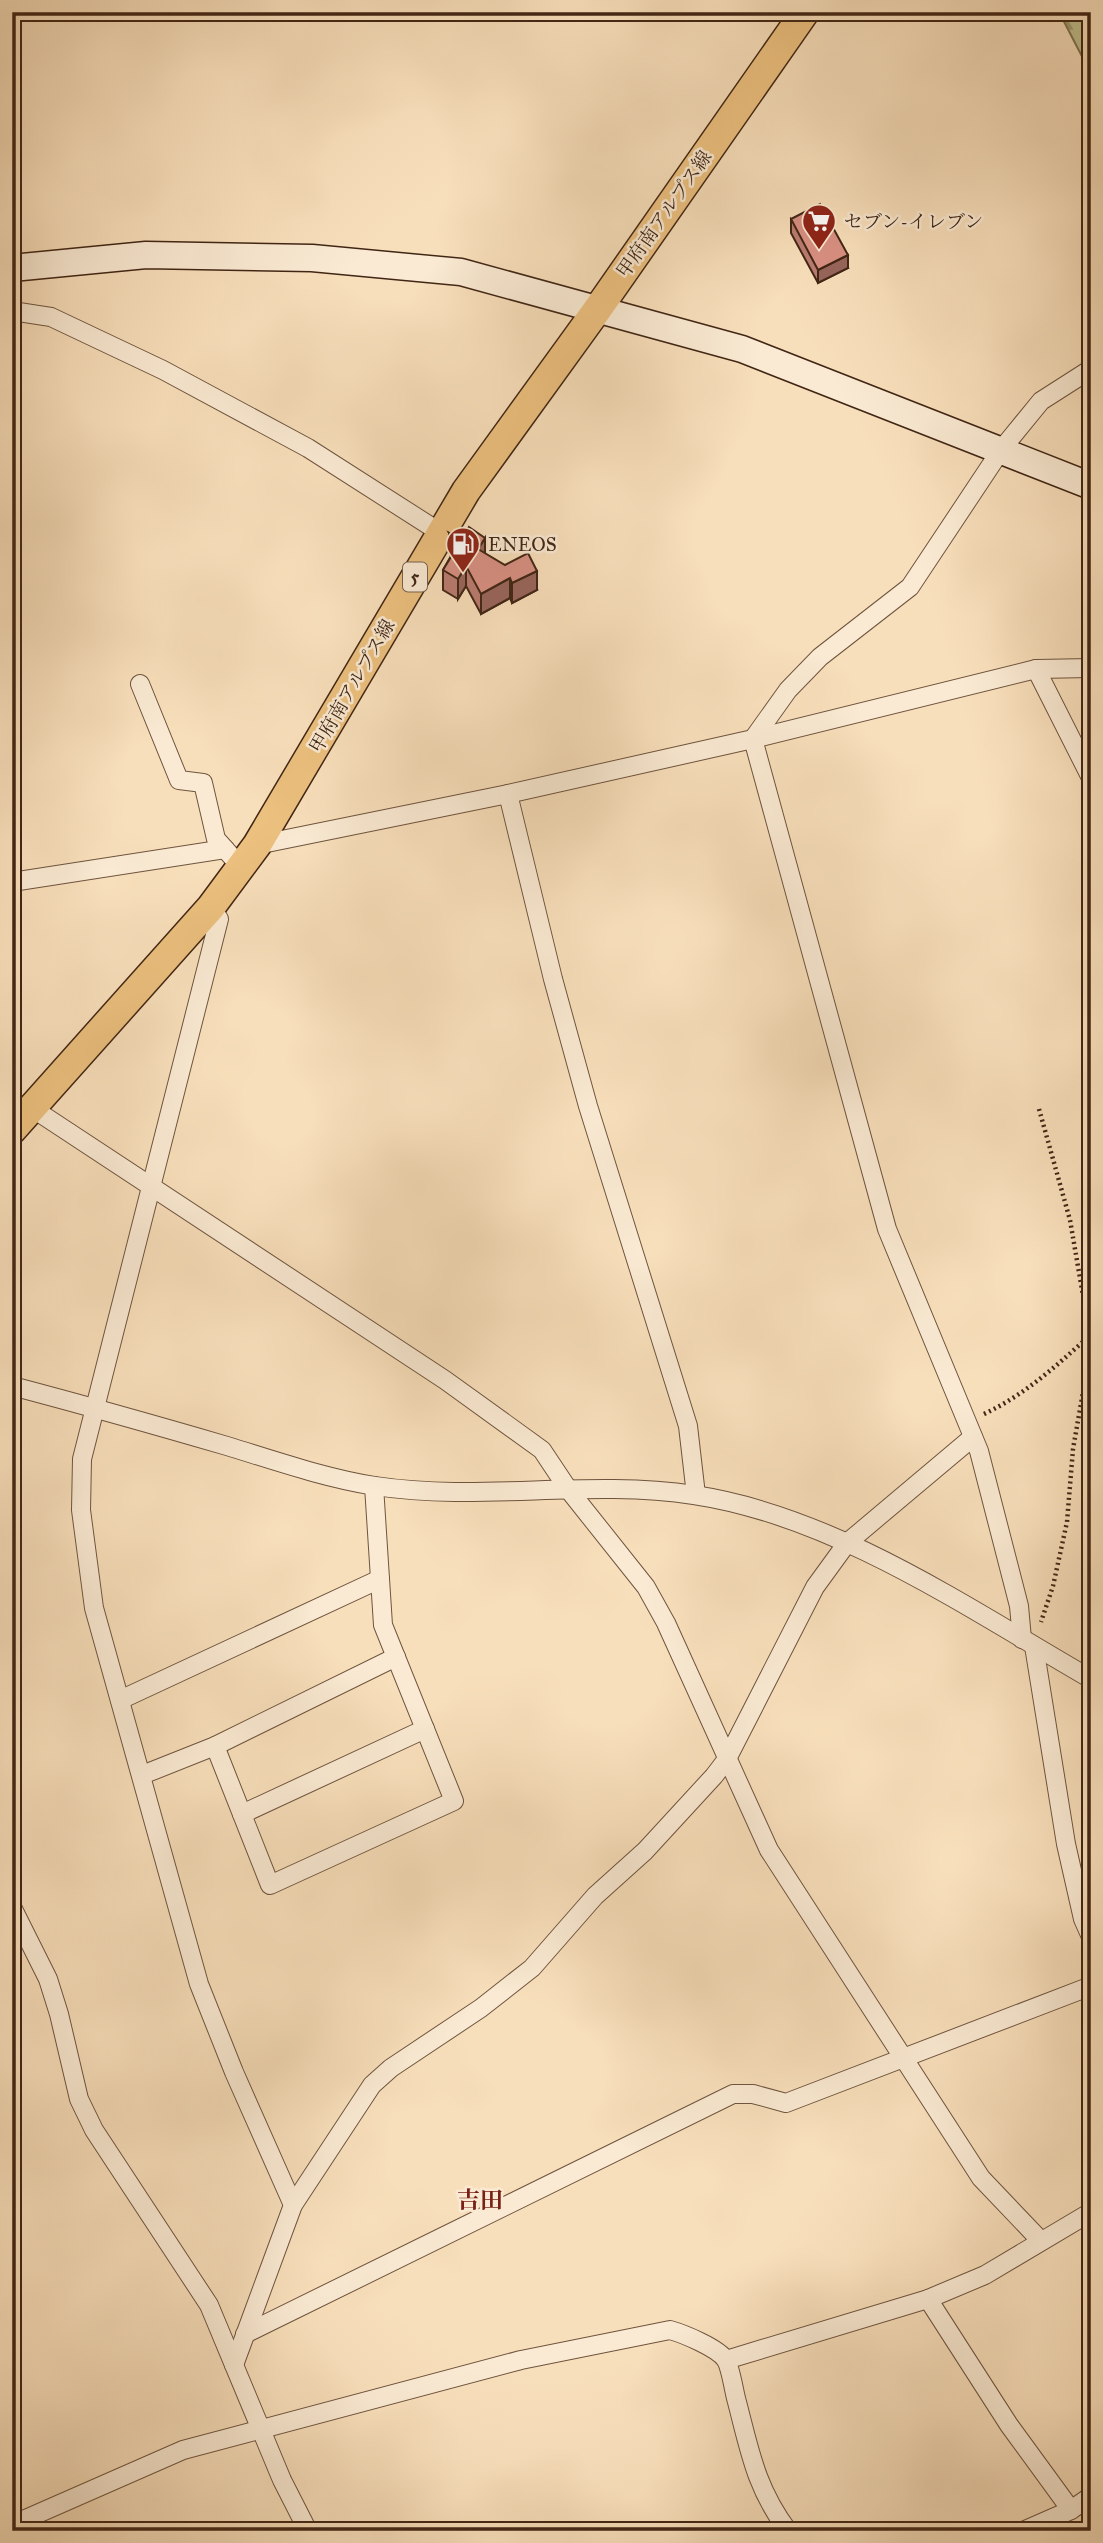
<svg xmlns="http://www.w3.org/2000/svg" width="1103" height="2543" viewBox="0 0 1103 2543" font-family="'IM FELL Great Primer','Noto Serif JP',serif">
<style>
.forest{fill:url(#forest-firs);stroke:#807452;stroke-width:2}
.lines{fill:none;stroke-linecap:round;stroke-linejoin:round}
.street-casing{stroke:#6f543e;stroke-width:20}
.secondary-casing{stroke:#412615;stroke-width:29}
.primary-casing{stroke:#412615;stroke-width:31}
.path{stroke:#412615;stroke-width:4.5;stroke-dasharray:2 3.5;stroke-linecap:butt}
.street{stroke:#faead3;stroke-width:18}
.secondary{stroke:#faead3;stroke-width:26}
.primary{stroke:#ecc07e;stroke-width:28}
.wall{fill:#bb7c71;stroke:#412615;stroke-width:2}
.shaded-wall{fill:#98655c;stroke:#412615;stroke-width:2}
.building{fill:#d99083;stroke:#412615;stroke-width:2}
.labels{text-anchor:middle;dominant-baseline:central;stroke-width:5;stroke-linejoin:round;paint-order:stroke}
.shield{fill:#faead3;stroke:#78614e;stroke-width:2}
.shield-label{font-size:18px;font-weight:bold;fill:#412615}
.street-label{font-size:19px;fill:#412615;stroke:#faead3}
.poi-label{font-size:19px;fill:#412615;stroke:#faead3;text-anchor:start}
.quarter-label{font-size:23px;font-weight:bold;fill:#7a1f14;stroke:#faead3}
</style>
<defs>
<pattern id="forest-firs" width="22" height="20" patternUnits="userSpaceOnUse" patternTransform="scale(1.75)"><rect width="22" height="20" fill="#c0c18e"/><path d="M5 1l3.5 6h-7zM16 11l3.5 6h-7z" fill="#9e9d73"/></pattern>
</defs>
<rect width="100%" height="100%" fill="#f8dfbb"/>
<filter id="stains"><feTurbulence type="fractalNoise" baseFrequency=".00286" numOctaves="4"/><feColorMatrix values="0 0 0 0 .2 0 0 0 0 .09 0 0 0 0 .02 0 0 0 .5 -.17"/></filter>
<radialGradient id="worn" r=".72"><stop offset=".6" stop-color="#630" stop-opacity="0"/><stop offset="1" stop-color="#630" stop-opacity=".3"/></radialGradient>
<!-- forest -->
<path class="forest" d="M1059 12H1091V66L1088 68Z"/>
<g class="lines">
<!-- street casing -->
<g class="street-casing">
<g id="street">
<path d="M12 311 51 317 163 370 308 448 441 533"/>
<path d="M1036 669 1091 778"/>
<path d="M140 684 179 780 203 783 216 839 241 867"/>
<path d="M508 794 553 979 588 1106 688 1426 696 1495"/>
<path d="M257 845 508 794 753 739 1036 669 1091 668"/>
<path d="M12 882 225 849"/>
<path d="M211 907 219 919 82 1459 81 1510 94 1608 199 1984 234 2072 293 2205"/>
<path d="M32 1108 445 1380 542 1450 568 1489 646 1587 666 1623 769 1850 981 2178 1041 2241"/>
<path d="M12 1386C84 1405 155 1425 227 1446 276 1461 325 1478 375 1486 481 1502 588 1479 694 1495 835 1516 969 1609 1091 1679"/>
<path d="M1022 1639 1019 1606 979 1451 887 1229 753 739 788 690 820 657 910 587 1001 450 1041 401 1091 369"/>
<path d="M1034 1646 1066 1844 1083 1919 1091 1937"/>
<path d="M120 1700 380 1579"/>
<path d="M215 1746 270 1885 454 1801 383 1625 374 1486"/>
<path d="M142 1775 215 1746 396 1657"/>
<path d="M242 1814 425 1729"/>
<path d="M12 1907 48 1979 59 2014 79 2099 94 2130 209 2305 282 2480 308 2531"/>
<path d="M928 2299 1009 2425 1071 2510"/>
<path d="M245 2334 733 2094H753L786 2103 1091 1986"/>
<path d="M726 2360 928 2299 985 2275 1091 2212"/>
<path d="M234 2365 293 2205 372 2085 391 2068 481 2008 532 1968 595 1896 645 1851 714 1776 727 1759 815 1587 847 1543 973 1437"/>
<path d="M12 2525 183 2450 521 2360 670 2330C684 2334 718 2348 726 2360 731 2369 734 2392 737 2402 750 2452 756 2488 788 2531"/>
<path d="M1023 2531 1071 2510 1091 2496"/>
</g>
</g>
<!-- secondary casing -->
<g class="secondary-casing">
<path id="secondary" d="M12 268 146 255 312 258 461 272 742 349 1091 486"/>
</g>
<!-- primary casing -->
<g class="primary-casing">
<path id="primary" d="M12 1130 211 907 257 845 466 491 597 310 805 12"/>
</g>
<!-- path -->
<g class="path">
<path d="M1039 1109 1070 1220 1085 1307 1088 1364 1073 1449 1067 1522 1053 1586 1041 1622"/>
<path d="M984 1414C1024 1395 1054 1368 1086 1339"/>
</g>
<!-- street -->
<use href="#street" class="street"/>
<!-- secondary -->
<use href="#secondary" class="secondary"/>
<!-- primary -->
<use href="#primary" class="primary"/>
</g>
<!-- wall -->
<g class="wall">
<path d="M791 219 848 268 818 283 791 233Z"/>
<path d="M449 533 485 554 537 590 512 603 510 598 481 614 466 586 458 599 443 590V570L451 556 449 552Z"/>
</g>
<!-- shaded-wall -->
<g class="shaded-wall">
<path d="M848 255V268L818 283V270Z"/>
<path d="M485 538V558L478 549Z"/>
<path d="M466 566V586L458 599V579Z"/>
<path d="M537 571V590L512 603V583Z"/>
<path d="M510 578V598L481 614V594Z"/>
</g>
<!-- building -->
<g class="building">
<path d="M820 204 848 255 818 270 791 219Z"/>
<path d="M469 527 485 538 478 549 505 565 528 553 537 571 512 583 510 578 481 594 466 566 458 579 443 570 457 547 449 533 461 540Z"/>
</g>
<!-- icons -->
<defs>
<g id="supermarket-pin" transform="scale(1.75)"><path d="M0 17L-7.5 6A9.5 9.5 0 1 1 7.5 6Z" fill="#8f2418" stroke="#faead3"/><path d="M-6-5.5h2.5l.6 2H6L4.5 2H-2.5L-4.4-4H-6ZM-1.5 3.2a1.3 1.3 0 1 0 .1 0ZM3 3.2a1.3 1.3 0 1 0 .1 0Z" fill="#fff"/></g>
<g id="fuel-pin" transform="scale(1.75)"><path d="M0 17L-7.5 6A9.5 9.5 0 1 1 7.5 6Z" fill="#8f2418" stroke="#faead3"/><path d="M-5.5-6h7V0h2V4h1.3V-2.5L3-4.5l.8-.8L6-3V5H2.5V1h-1V6h-7ZM-4.2-4.7v3.2H.2V-4.7Z" fill="#fff"/></g>
</defs>
<g fill-rule="evenodd">
<use href="#supermarket-pin" x="819" y="221"/>
<use href="#fuel-pin" x="463" y="544"/>
</g>
<g class="labels">
<!-- shield labels -->
<rect class="shield" x="403" y="562.5" width="24" height="29" rx="5"/>
<g class="shield-label">
<text x="415" y="577">5</text>
</g>
<!-- street labels -->
<g class="street-label">
<text transform="translate(664 214) rotate(-55)">甲府南アルプス線</text>
<text transform="translate(352 686) rotate(-60)">甲府南アルプス線</text>
</g>
<!-- poi labels -->
<g class="poi-label">
<text x="844" y="221">セブン-イレブン</text>
<text x="488" y="544">ENEOS</text>
</g>
<!-- quarter labels -->
<g class="quarter-label">
<text x="480" y="2200">吉田</text>
</g>
</g>
<!-- margin -->
<rect width="1103" height="2543" fill="none" stroke="#f8dfbb" stroke-width="42"/>
<rect x="14" y="14" width="1075" height="2515" fill="none" stroke="#412615" stroke-width="3.5"/>
<rect x="21" y="21" width="1061" height="2501" fill="none" stroke="#412615" stroke-width="2"/>
<rect width="100%" height="100%" filter="url(#stains)"/>
<rect width="100%" height="100%" fill="url(#worn)"/>
</svg>
